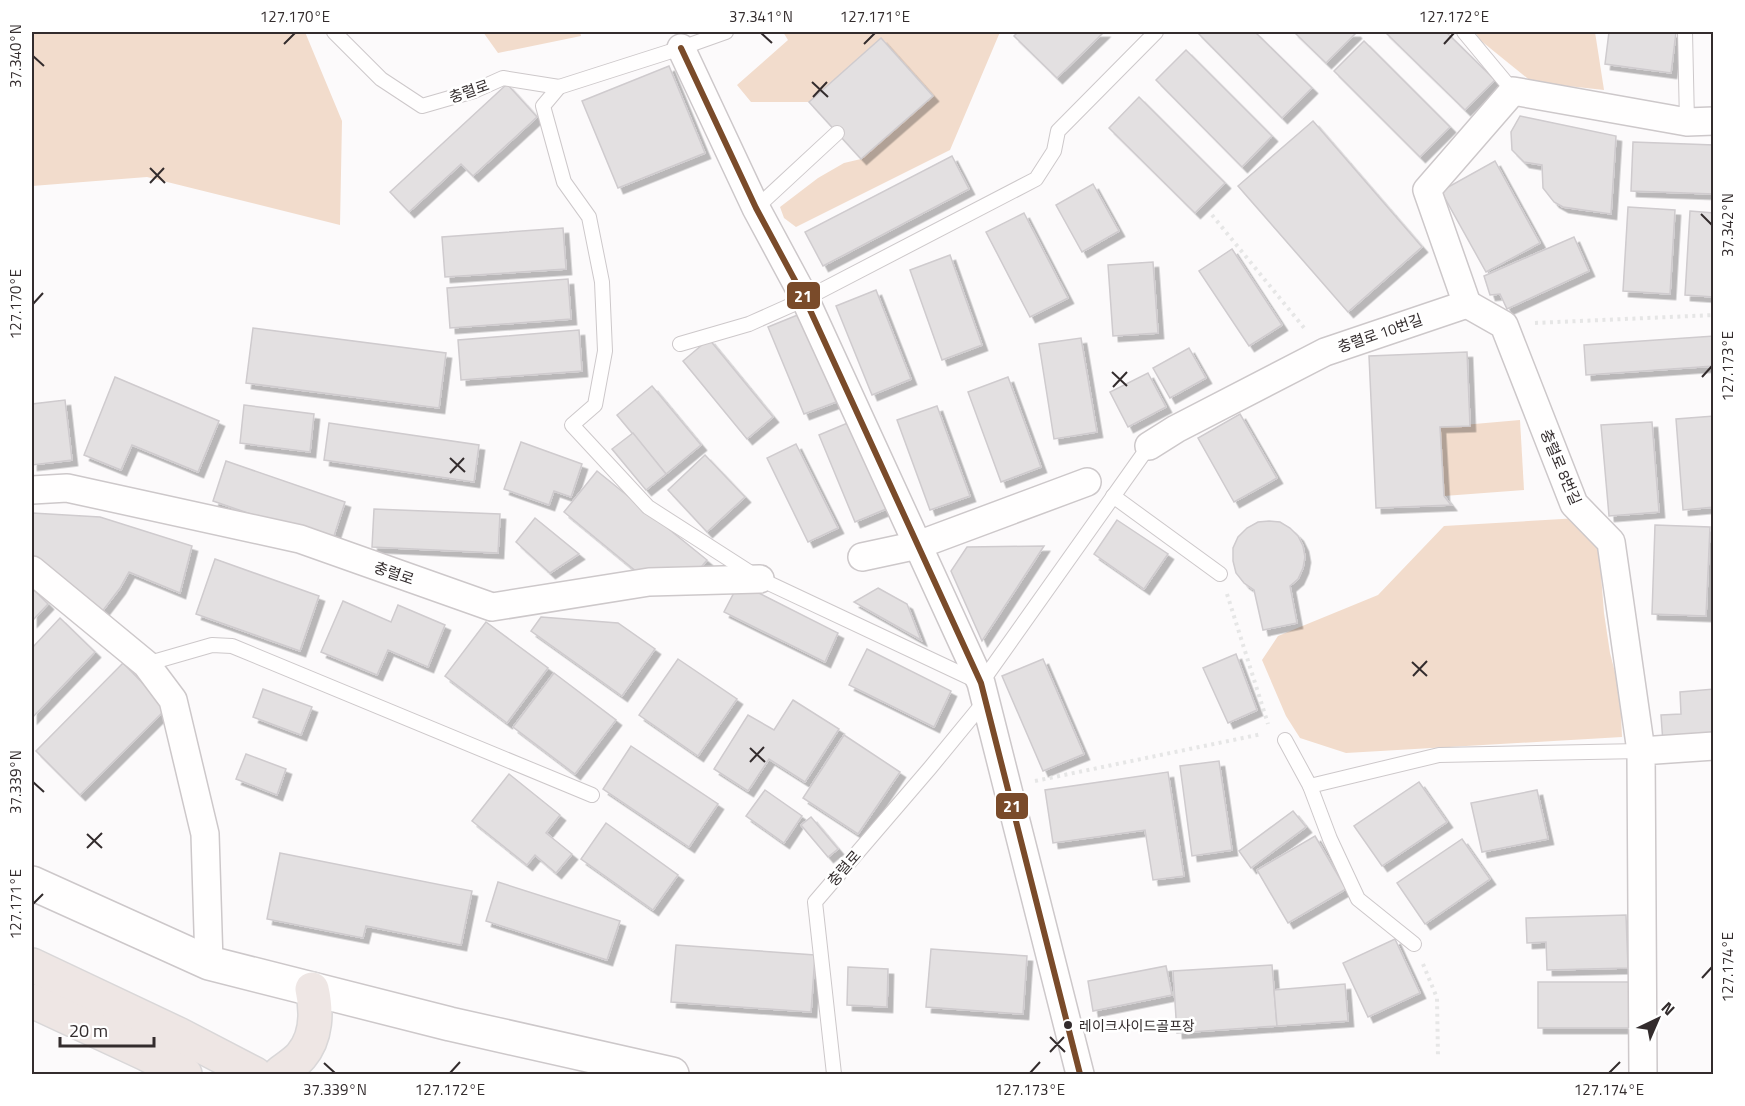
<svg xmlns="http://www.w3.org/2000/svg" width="1745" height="1106" viewBox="0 0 1745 1106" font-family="'Titillium Web','Noto Sans KR',sans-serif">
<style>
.green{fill:#f2dccc}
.building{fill:#e3e0e1;stroke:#cfcbce;stroke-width:1.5;filter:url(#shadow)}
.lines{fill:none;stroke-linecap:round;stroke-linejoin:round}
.service-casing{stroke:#cdc8ca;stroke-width:16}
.minor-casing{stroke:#cdc8ca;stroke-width:30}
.secondary-casing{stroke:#cdc8ca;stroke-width:36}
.trunk-casing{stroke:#d9d7d8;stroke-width:36}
.path{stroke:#e6e6e6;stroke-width:4;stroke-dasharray:3 4.5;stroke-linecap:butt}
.service{stroke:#fffefe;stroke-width:14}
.minor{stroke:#fffefe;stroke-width:27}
.secondary{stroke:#fffefe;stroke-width:33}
.trunk{stroke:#eee6e4;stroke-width:33}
.bus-1-casing{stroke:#fff;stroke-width:10}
.bus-1{stroke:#7a4b2a;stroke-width:6}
.ticks{fill:none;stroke:#332c2d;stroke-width:2}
.bus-dot{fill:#332c2d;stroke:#fff;stroke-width:2}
.labels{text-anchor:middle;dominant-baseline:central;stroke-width:5;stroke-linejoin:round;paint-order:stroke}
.bus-label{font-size:14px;fill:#332c2d;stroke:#fff;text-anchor:start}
.street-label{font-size:15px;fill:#332c2d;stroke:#fff}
.line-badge{stroke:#fff;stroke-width:2}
.badge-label{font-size:16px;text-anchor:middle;font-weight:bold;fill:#fff}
.neatline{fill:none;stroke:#332c2d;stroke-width:2}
.ticks-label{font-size:15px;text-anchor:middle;fill:#332c2d}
</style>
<defs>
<filter id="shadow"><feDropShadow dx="5.5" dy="5.5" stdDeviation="0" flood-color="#0004"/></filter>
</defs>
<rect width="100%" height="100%" fill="#fcfafb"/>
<!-- green -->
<g class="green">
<path d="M32 32H305L342 121 340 225 147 177 32 186Z"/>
<path d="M483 32H580L581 36 498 53Z"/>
<path d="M783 32H1000L950 150 796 227 784 218 780 207 818 178 844 163 861 159 933 95 881 38 809 102H751L737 85 788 40Z"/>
<path d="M1475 32H1595L1604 90 1532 82 1480 40Z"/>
<path d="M1520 420 1524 490 1444 496 1440 427Z"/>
<path d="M1579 518 1599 550 1604 613 1610 653 1620 692 1622 737 1346 753 1300 738 1286 716 1262 660 1278 636 1378 595 1444 526Z"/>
</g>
<!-- building -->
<g class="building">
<path d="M1018 32H1104L1057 78 1014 36Z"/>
<path d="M1197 32H1255L1312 88 1282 118Z"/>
<path d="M1294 32H1355L1356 33 1326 63Z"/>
<path d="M1385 32H1446L1495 80 1465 110Z"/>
<path d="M1609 32H1676L1671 73 1605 64Z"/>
<path d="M881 38 933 96 861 159 809 102Z"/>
<path d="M1364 41 1450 127 1420 157 1334 71Z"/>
<path d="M1186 50 1272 136 1242 167 1156 80Z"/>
<path d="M669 66 705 153 618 188 582 101Z"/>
<path d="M507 84 537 117 473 176 461 164 409 212 390 192Z"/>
<path d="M1139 97 1225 183 1195 213 1109 128Z"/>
<path d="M1520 116 1616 136 1611 214 1563 207 1554 202 1543 188 1542 165 1524 162 1512 150 1511 132Z"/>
<path d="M1313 121 1422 247 1348 312 1238 186Z"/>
<path d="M1633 142 1714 145V194L1631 191Z"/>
<path d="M952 156 969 189 823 266 805 232Z"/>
<path d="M1495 161 1540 243 1486 272 1441 191Z"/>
<path d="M1093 184 1119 231 1082 252 1056 205Z"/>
<path d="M1628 207 1675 210 1670 294 1623 291Z"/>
<path d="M1690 211 1714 213V297L1685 295Z"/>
<path d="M1024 213 1068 298 1030 317 986 232Z"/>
<path d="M563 228 566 269 445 277 442 237Z"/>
<path d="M1574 237 1589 271 1507 309 1500 294 1490 295 1484 276Z"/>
<path d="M1232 249 1282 325 1249 346 1199 271Z"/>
<path d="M950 255 982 345 942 360 910 270Z"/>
<path d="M1153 262 1158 333 1113 336 1108 265Z"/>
<path d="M568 279 571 319 450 328 447 288Z"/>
<path d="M876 290 911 379 872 395 836 306Z"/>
<path d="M800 314 836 402 804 414 768 327Z"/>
<path d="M253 328 446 353 439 408 246 383Z"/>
<path d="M579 330 582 371 461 380 458 340Z"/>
<path d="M1714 336V366L1586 375 1584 345Z"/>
<path d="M1081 338 1097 432 1054 439 1039 344Z"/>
<path d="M709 339 773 417 747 439 683 361Z"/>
<path d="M1189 348 1206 378 1170 398 1153 368Z"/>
<path d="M1467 352 1470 426 1440 427 1444 496 1451 505 1376 508 1369 356Z"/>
<path d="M1148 373 1166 407 1128 427 1110 392Z"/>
<path d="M115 377 219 421 198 472 132 445 121 470 84 455Z"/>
<path d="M1008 377 1041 467 1001 482 968 392Z"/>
<path d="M652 386 701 445 666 474 617 415Z"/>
<path d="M65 400 72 460 32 465V404Z"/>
<path d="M244 405 314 414 310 452 240 443Z"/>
<path d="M937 406 970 496 930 510 897 420Z"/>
<path d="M1240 414 1277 478 1234 502 1198 438Z"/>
<path d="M1714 416V507L1683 510 1676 419Z"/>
<path d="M850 422 886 509 855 522 819 435Z"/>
<path d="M1652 422 1659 512 1609 516 1601 425Z"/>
<path d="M329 423 479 445 474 482 324 460Z"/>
<path d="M633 433 666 474 646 490 612 449Z"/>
<path d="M521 442 582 464 571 497 554 491 549 505 504 489Z"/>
<path d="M796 444 838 528 808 542 767 458Z"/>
<path d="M705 455 745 497 707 532 668 490Z"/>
<path d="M226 461 345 502 332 542 213 501Z"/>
<path d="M597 471 707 560 698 571 637 572 564 512Z"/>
<path d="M374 509 500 514 498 553 372 547Z"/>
<path d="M32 513 100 517 192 546 180 593 129 572 120 588 101 613 32 560Z"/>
<path d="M535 518 579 554 550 573 516 542Z"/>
<path d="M1117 520 1168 554 1144 589 1094 554Z"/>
<path d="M1269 521 1280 522 1290 528 1298 536 1303 546 1305 557 1303 568 1298 579 1290 586 1297 623 1263 630 1254 590 1244 583 1236 573 1233 561V548L1238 537 1247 528 1258 522Z"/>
<path d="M1655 525 1710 527 1706 616 1652 614Z"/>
<path d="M1044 546 982 641 951 571 967 547Z"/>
<path d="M215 559 319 596 300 651 196 614Z"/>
<path d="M739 583 838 633 825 662 724 612Z"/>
<path d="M32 588 48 604 32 621Z"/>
<path d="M878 588 907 604 921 640 854 602Z"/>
<path d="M343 601 391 622 398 605 445 625 428 667 388 650 377 675 321 652Z"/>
<path d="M541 617 618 623 655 649 622 696 531 631Z"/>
<path d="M60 618 95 652 32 718V648Z"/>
<path d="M486 622 548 668 507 723 445 676Z"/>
<path d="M867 649 951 691 934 727 849 685Z"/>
<path d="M1236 654 1257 710 1228 723 1203 668Z"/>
<path d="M678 659 737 699 698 756 639 715Z"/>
<path d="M1043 659 1084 754 1043 771 1002 676Z"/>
<path d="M123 663 167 708 80 795 36 751Z"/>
<path d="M554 673 616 720 575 774 513 727Z"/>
<path d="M263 689 312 707 301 735 253 717Z"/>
<path d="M1714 689V740L1663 743 1661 715 1681 714 1680 692Z"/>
<path d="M793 700 839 729 805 782 769 759 748 791 714 769 748 715 774 730Z"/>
<path d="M844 735 900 772 858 834 803 798Z"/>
<path d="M631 746 718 804 689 847 603 789Z"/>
<path d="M246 754 286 769 277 795 236 779Z"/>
<path d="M1219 761 1232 850 1192 856 1180 766Z"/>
<path d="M1168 772 1184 876 1153 880 1145 830 1053 843 1045 790Z"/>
<path d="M509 774 560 815 546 833 572 854 556 873 535 855 527 865 472 821Z"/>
<path d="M1419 782 1447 822 1382 866 1354 826Z"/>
<path d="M765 790 802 816 784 843 746 816Z"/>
<path d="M1537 790 1548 839 1482 852 1471 803Z"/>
<path d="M1293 811 1306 827 1251 868 1239 851Z"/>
<path d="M811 817 838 849 828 857 801 825Z"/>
<path d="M606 823 678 875 653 910 581 859Z"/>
<path d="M1315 836 1346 889 1288 923 1257 870Z"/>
<path d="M1462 839 1490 879 1425 924 1397 883Z"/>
<path d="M280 853 472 891 461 945 366 926 363 938 267 919Z"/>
<path d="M498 882 620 921 607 960 486 921Z"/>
<path d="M1626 915 1628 968 1547 970 1546 942 1527 943 1526 918Z"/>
<path d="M1395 939 1420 993 1368 1017 1343 963Z"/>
<path d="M676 945 815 955 811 1012 671 1002Z"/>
<path d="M931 949 1027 956 1023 1014 926 1007Z"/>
<path d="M1272 965 1277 1026 1177 1033 1173 971Z"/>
<path d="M1166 966 1172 995 1093 1011 1088 981Z"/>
<path d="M848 967 888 969 887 1007 847 1005Z"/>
<path d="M1538 982H1637L1636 1028H1538Z"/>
<path d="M1345 984 1348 1021 1277 1026 1274 990Z"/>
</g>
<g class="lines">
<!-- service casing -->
<g class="service-casing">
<g id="service">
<path d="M334 32 381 79 422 106 474 91 503 78 559 87"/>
<path d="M726 32 681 48 559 87 543 106 564 182 589 217 602 282 605 351 595 405 572 425 648 507 760 579 981 683 1149 446"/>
<path d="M1464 32 1513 91"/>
<path d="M1685 32 1687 122"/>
<path d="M756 208 837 133"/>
<path d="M680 344 749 324 805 299 1036 179 1054 151 1058 131 1156 32"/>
<path d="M1113 496 1220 574"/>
<path d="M146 664 212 645 232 646 592 795"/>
<path d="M1285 740 1310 786 1439 755 1641 751"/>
<path d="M1310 786 1330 839 1358 899 1414 944"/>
<path d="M834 1074 815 902 930 768 985 701"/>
</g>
</g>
<!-- minor casing -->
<g class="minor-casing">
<g id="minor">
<path d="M681 48 756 208 805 299 981 683 1080 1074"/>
<path d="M1467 304 1504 325 1574 504 1611 542 1641 751"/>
<path d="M1149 446 1176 429 1325 352 1467 304 1427 190 1513 91 1687 122 1714 121"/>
<path d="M32 490 67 488 300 539 492 607 649 582 760 579"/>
<path d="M862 557 918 545 1087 482"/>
<path d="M32 570 146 664 173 700 205 834 209 963"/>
<path d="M1643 1074 1641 751 1714 746"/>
</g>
</g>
<!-- secondary casing -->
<g class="secondary-casing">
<path id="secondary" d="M32 883 209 963 450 1024 672 1074"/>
</g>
<!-- trunk casing -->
<g class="trunk-casing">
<g id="trunk">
<path d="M32 965 178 1034 255 1074"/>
<path d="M32 1001 146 1054 185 1074"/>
<path d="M279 1074C286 1068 295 1063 301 1056 317 1037 317 1011 312 989"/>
</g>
</g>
<!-- path -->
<g class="path">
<path d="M1212 215 1305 329"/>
<path d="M1535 323 1714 315"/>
<path d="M1227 594 1268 724"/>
<path d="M1035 781 1262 734"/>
<path d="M1423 964 1437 998 1438 1057"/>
</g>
<!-- service -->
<use href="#service" class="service"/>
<!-- minor -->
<use href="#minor" class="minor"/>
<!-- secondary -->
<use href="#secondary" class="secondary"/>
<!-- trunk -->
<use href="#trunk" class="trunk"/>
<!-- bus-1 casing -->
<g class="bus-1-casing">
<path id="bus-1" d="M681 48 756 208 805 299 981 683 1080 1074"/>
</g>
<!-- bus-1 -->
<use href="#bus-1" class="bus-1"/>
</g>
<!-- ticks -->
<path class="ticks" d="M761 33 772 43M284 44 295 33M864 44 875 33M1444 44 1454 33M33 56 44 66M812 82 828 97M813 97 827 82M150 168 165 183M150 183 164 168M1701 214 1712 225M33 304 43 293M1112 372 1127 386M1702 377 1712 366M1113 387 1127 372M450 458 465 472M450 473 464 458M1412 662 1427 676M1413 676 1427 661M750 748 765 762M750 762 764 747M33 782 44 792M87 834 102 848M87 848 102 833M33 904 43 894M1702 978 1712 967M1050 1037 1065 1052M1050 1052 1064 1037M324 1063 335 1073M450 1073 460 1062M1030 1073 1040 1062M1609 1073 1620 1062"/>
<!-- markers -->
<circle class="bus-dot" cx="1068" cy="1025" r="5"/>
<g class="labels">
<!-- bus labels -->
<g class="bus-label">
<text x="1079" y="1025">레이크사이드골프장</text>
</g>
<!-- street labels -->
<g class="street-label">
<text transform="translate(469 91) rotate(-19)">충렬로</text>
<text transform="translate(1380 333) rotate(-19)">충렬로 10번길</text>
<text transform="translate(1561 467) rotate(67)">충렬로 8번길</text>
<text transform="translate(394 573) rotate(19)">충렬로</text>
<text transform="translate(844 868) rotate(-49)">충렬로</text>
</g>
</g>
<g class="line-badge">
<rect x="786" y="281" width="35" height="29" rx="6" fill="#7a4b2a"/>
<rect x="995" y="792" width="34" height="28" rx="6" fill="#7a4b2a"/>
</g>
<g class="badge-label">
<text x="803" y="302">21</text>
<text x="1012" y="812">21</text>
</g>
<!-- border -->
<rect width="1745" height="1106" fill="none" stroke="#ffffff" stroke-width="66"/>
<!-- north arrow -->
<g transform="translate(1658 1019) rotate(44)" stroke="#ffffff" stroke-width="4.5" paint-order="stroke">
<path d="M0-4.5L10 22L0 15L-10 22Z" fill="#332c2d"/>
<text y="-9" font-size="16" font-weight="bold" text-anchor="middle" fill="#332c2d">N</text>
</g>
<!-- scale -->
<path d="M60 1037v9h94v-9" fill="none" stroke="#332c2d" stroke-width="3"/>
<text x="69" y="1037" font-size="18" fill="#332c2d" stroke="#ffffff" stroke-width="4.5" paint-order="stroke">20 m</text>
<rect x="33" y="33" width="1679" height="1040" class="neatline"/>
<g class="ticks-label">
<text x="295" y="22">127.170°E</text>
<text x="761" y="22">37.341°N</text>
<text x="875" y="22">127.171°E</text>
<text x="1454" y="22">127.172°E</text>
<text transform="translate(16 56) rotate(-90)" y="5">37.340°N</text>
<text transform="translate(1728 225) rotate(-90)" y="5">37.342°N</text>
<text transform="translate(16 304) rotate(-90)" y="5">127.170°E</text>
<text transform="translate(1728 366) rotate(-90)" y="5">127.173°E</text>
<text transform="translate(16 782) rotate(-90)" y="5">37.339°N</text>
<text transform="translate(16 904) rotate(-90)" y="5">127.171°E</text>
<text transform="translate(1728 967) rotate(-90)" y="5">127.174°E</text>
<text x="335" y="1095">37.339°N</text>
<text x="450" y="1095">127.172°E</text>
<text x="1030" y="1095">127.173°E</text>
<text x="1609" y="1095">127.174°E</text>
</g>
</svg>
